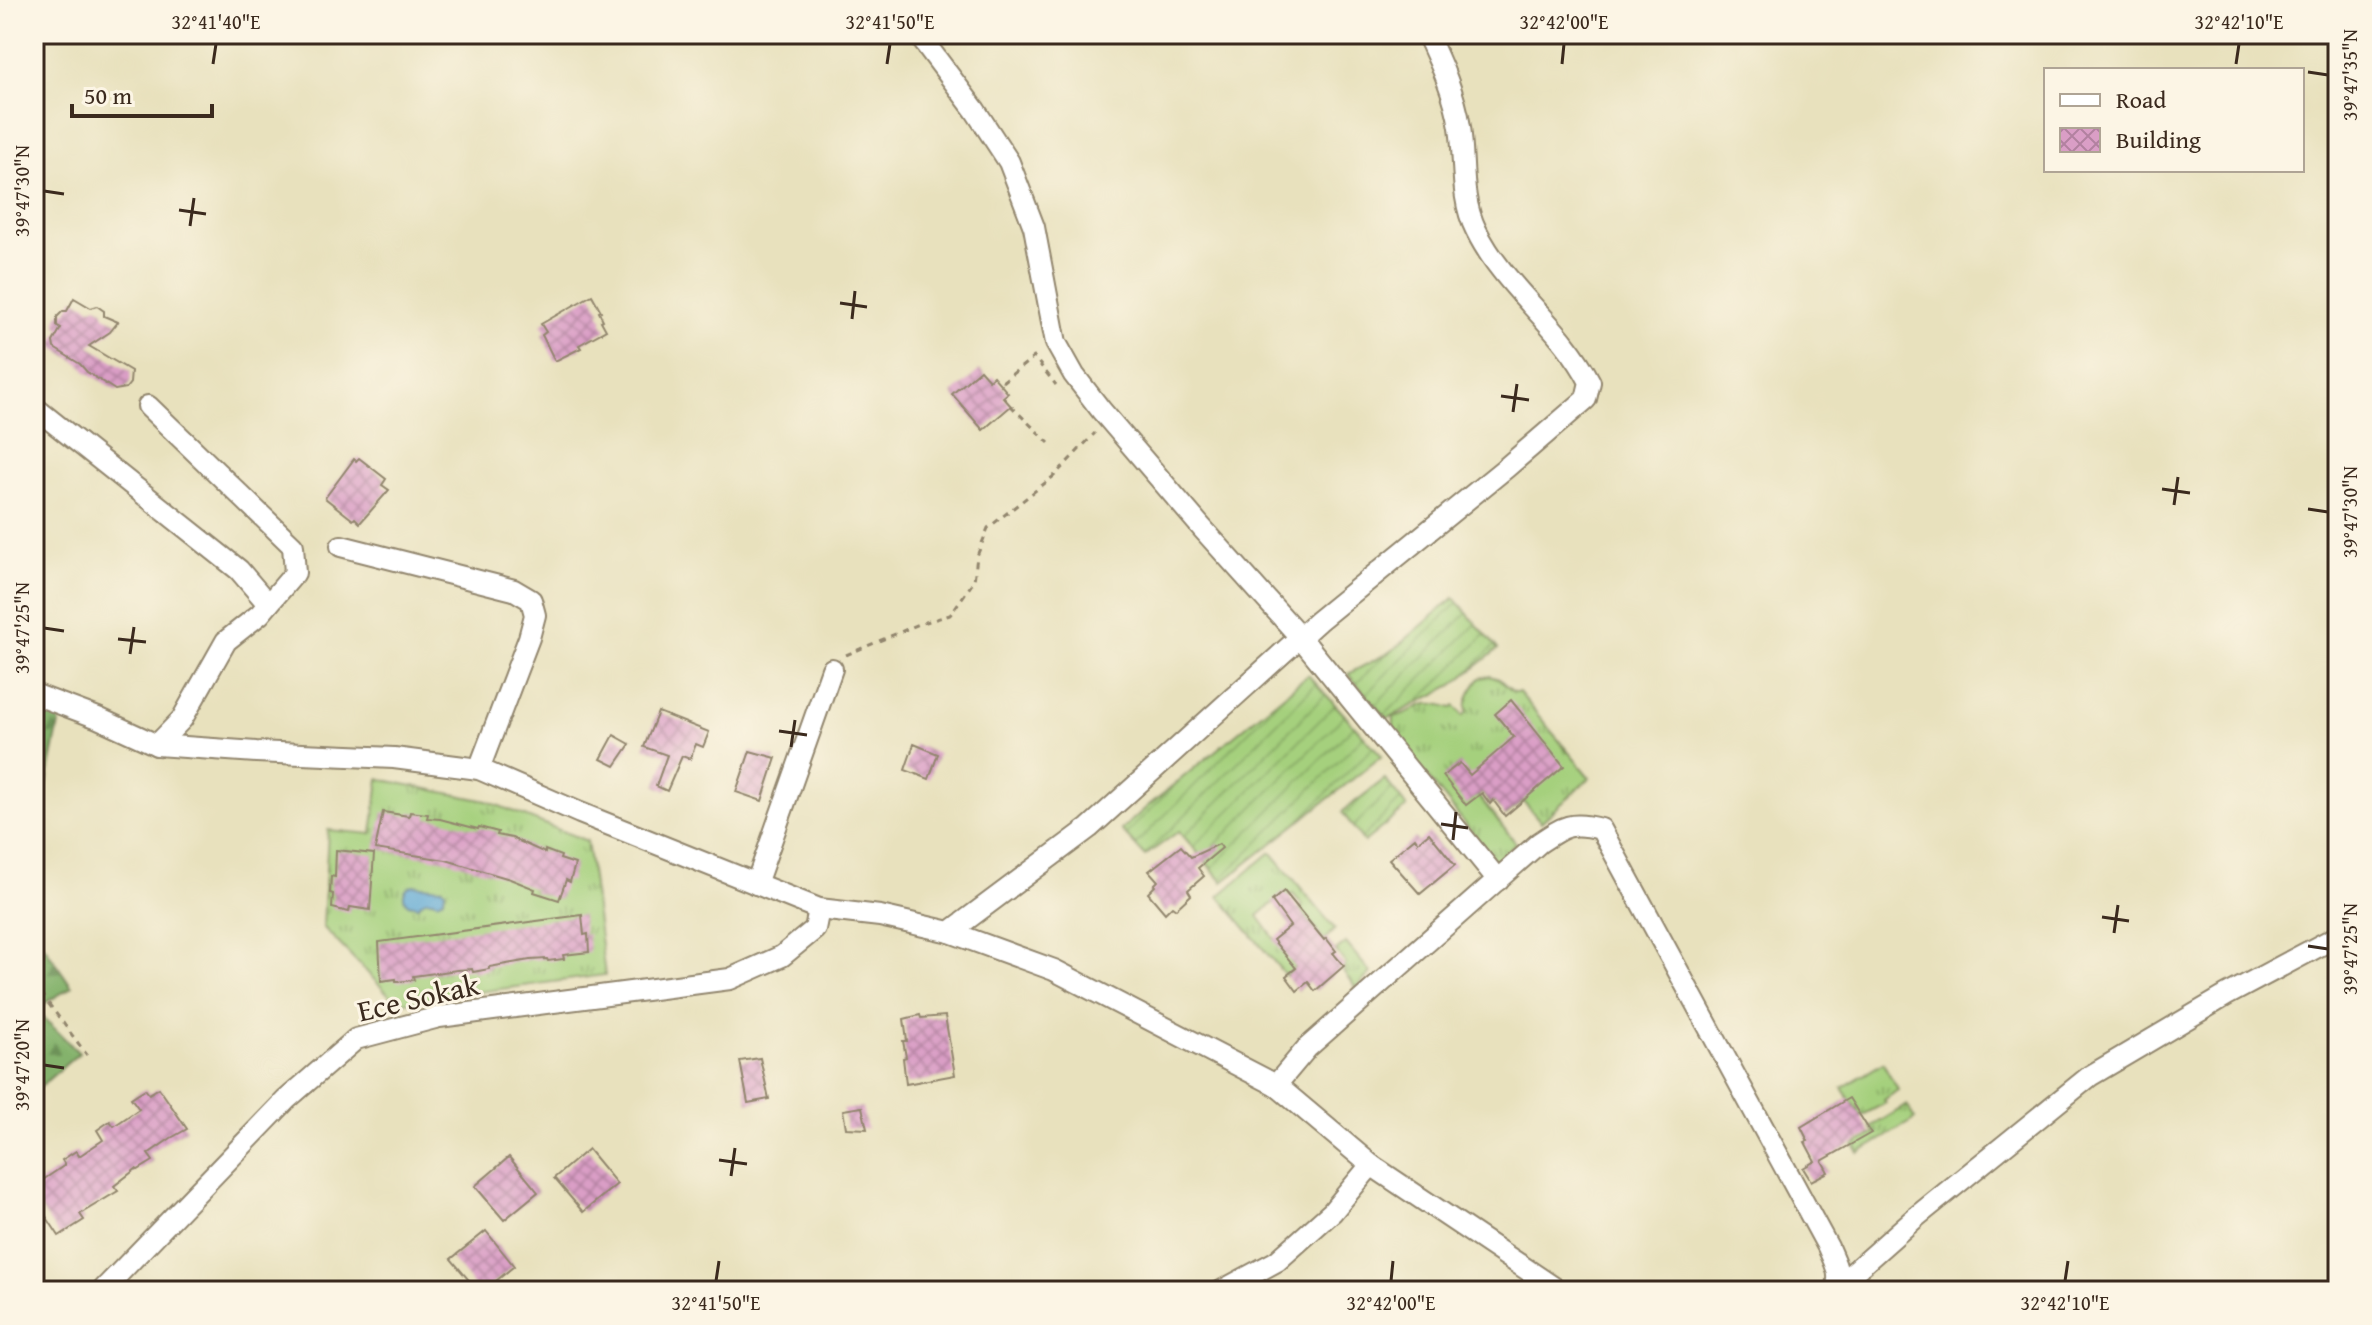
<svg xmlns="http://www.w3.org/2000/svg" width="2372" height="1325" viewBox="0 0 2372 1325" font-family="'Gentium Book Plus',serif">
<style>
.grass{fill:url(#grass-tufts);stroke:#707d4e;stroke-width:2}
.forest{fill:url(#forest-firs);stroke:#606e45;stroke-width:2}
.garden{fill:url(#garden-furrows);stroke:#707d4e;stroke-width:2}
.water{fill:#5ca7d4;stroke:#4c6879;stroke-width:2}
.building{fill:url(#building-cross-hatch)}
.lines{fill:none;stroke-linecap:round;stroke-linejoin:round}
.minor-casing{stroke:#92866e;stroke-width:24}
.path{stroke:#92866e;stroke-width:3;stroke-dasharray:6 6;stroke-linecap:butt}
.minor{stroke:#fff;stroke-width:20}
.ticks{fill:none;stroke:#3b2a1e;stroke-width:3}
.labels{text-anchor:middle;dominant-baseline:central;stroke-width:6;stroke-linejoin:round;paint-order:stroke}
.street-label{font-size:30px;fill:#3b2a1e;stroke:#fcf5e5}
.neatline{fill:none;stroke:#3b2a1e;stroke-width:3}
.ticks-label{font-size:20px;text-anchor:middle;fill:#3b2a1e}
</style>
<defs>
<pattern id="grass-tufts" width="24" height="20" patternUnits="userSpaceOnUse" patternTransform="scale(2)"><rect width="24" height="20" fill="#a5d07d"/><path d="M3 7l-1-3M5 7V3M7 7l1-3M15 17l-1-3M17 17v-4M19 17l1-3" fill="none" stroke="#88a966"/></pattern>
<pattern id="forest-firs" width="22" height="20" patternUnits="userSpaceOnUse" patternTransform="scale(2)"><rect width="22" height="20" fill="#84b26c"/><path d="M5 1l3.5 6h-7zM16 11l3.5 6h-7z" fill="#6d9158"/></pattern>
<pattern id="garden-furrows" width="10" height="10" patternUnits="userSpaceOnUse" patternTransform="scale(2)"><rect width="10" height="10" fill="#a5d07d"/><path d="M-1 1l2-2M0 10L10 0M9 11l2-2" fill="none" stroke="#88a966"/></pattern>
<pattern id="building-cross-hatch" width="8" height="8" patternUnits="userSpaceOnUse" patternTransform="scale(2)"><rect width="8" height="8" fill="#da9ec6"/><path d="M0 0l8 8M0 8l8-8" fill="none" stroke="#b281a0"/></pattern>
</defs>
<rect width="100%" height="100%" fill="#fcf5e5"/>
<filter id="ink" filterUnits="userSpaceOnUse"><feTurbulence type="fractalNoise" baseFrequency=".0125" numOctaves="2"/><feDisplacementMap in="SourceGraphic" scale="16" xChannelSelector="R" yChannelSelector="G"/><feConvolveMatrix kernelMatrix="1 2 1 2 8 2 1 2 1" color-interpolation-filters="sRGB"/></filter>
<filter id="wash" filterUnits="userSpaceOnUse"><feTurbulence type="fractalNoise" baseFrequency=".006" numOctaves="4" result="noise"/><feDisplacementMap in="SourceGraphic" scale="32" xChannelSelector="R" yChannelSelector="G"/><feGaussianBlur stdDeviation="1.8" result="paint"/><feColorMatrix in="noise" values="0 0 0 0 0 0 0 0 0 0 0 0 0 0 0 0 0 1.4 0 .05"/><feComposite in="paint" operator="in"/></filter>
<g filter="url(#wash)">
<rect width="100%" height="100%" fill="#e8e1bd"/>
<!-- grass -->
<g class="grass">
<path d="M1489 676 1499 679 1513 692H1519L1590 778 1541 822 1523 801 1506 815 1494 801 1490 804 1482 793 1478 796 1516 843 1496 862 1393 734 1394 717C1422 710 1419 697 1452 708L1455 706 1463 716 1467 712C1464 700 1473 688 1480 678Z"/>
<path d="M379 779 487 801 587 841 605 975 397 1003 323 927 328 830 372 834Z"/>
<path d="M1271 852 1335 929 1324 940 1300 909 1303 906 1293 894 1274 902 1258 916 1295 967 1286 976 1219 896Z"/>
<path d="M1346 943 1371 973 1356 988 1343 971 1346 964 1336 951Z"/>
<path d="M1883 1063 1898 1090 1884 1100 1886 1103 1861 1116 1842 1088Z"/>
<path d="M1907 1105 1915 1119 1859 1153 1854 1145 1875 1133 1871 1127Z"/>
</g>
<!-- forest -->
<g class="forest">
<path d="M34 702 61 714 42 806 34 810Z"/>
<path d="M34 931 72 987 35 1009 79 1053 34 1092Z"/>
</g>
<!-- garden -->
<g class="garden">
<path d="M1454 598 1498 649 1453 685 1387 719 1348 674 1392 651Z"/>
<path d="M1308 675 1382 756 1223 882 1179 831 1145 856 1121 830 1148 806Z"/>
<path d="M1385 779 1407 807 1364 842 1342 812Z"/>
</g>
<!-- water -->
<path class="water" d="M413 885 442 888 445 890 444 899 437 902C430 898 422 899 419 906L408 904C401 897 403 888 413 885Z"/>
<g id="blocks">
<!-- building -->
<g class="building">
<path d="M592 295 601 311 599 312 603 320 601 321 606 330 579 345 581 348 555 361 542 335 546 332 541 324Z"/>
<path d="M74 298 91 308 97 306 104 311V316L118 322 110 332 89 346 131 371 130 383 126 388 115 390 87 372 80 364 54 348 53 342 61 328 57 326V317L63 311H67Z"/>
<path d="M980 370 989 380 993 376 1008 393 1003 397 1011 406 983 430 952 394Z"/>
<path d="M359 458 386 479 382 485 389 490 360 523 355 518 353 520 325 498 354 459 356 461Z"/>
<path d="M1511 700 1564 766 1505 816 1493 800 1490 804 1482 793 1466 805 1443 776 1460 763 1470 775 1514 737 1495 714Z"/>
<path d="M658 712 709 732 703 747 696 744 690 759 682 756 667 791 656 786 667 755 644 747Z"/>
<path d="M614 735 630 744 615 766 601 759Z"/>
<path d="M914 744 938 754 929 779 905 770Z"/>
<path d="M750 751 776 758 762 801 736 792Z"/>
<path d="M383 812 409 816 410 812 428 814 427 818 440 819 478 829 479 827 498 832 497 835 512 838 545 853V850L561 856 560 859 575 864 570 882 566 880 559 900 534 892 535 889 510 879 446 860 375 849Z"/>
<path d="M1429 833 1455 865 1420 894 1389 859 1415 838 1418 842Z"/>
<path d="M1219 844 1222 848 1198 868 1204 876 1188 890 1191 895 1176 909 1172 906 1165 913 1148 893 1155 886 1154 885 1158 881 1149 871 1181 846 1191 857Z"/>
<path d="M336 850 374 854 370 910 350 907 349 912 332 908 333 894 330 893 331 876 335 877Z"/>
<path d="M1284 891 1324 940 1326 938 1336 951 1333 953 1344 966 1315 991 1308 982 1297 991 1286 976 1296 968 1273 940 1290 926 1272 901Z"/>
<path d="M582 915 584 935 588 934 589 952 563 955 564 959 548 961 547 959 530 960 489 967V969L473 972 472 969 457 970 413 976 414 980 396 982V979L381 981 379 942Z"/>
<path d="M920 1015 921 1018 945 1016 955 1075 906 1084 903 1058 906 1057 903 1041H907L904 1019Z"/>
<path d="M760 1058 769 1099 748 1103 740 1061Z"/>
<path d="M159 1088 187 1129 171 1138 148 1154 153 1161 138 1170 136 1169 114 1186 118 1191 80 1214 84 1220 59 1236 34 1198V1186L65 1165 62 1160 76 1151 79 1156 103 1140 97 1130 110 1121 114 1126 139 1109 131 1098 145 1089 149 1094Z"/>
<path d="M1849 1098 1871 1133 1822 1161 1828 1172 1811 1181 1803 1168 1815 1161 1805 1142 1808 1141 1801 1127Z"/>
<path d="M862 1107 867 1129 846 1128 843 1110Z"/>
<path d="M588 1149 617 1184 583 1212 554 1178Z"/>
<path d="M509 1157 538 1192 504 1220 475 1186Z"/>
<path d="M486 1231 514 1266 484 1291H478L451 1259Z"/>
</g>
</g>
</g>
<g filter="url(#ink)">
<use href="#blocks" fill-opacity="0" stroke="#92866e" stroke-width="2"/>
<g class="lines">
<!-- minor casing -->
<g class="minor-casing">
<g id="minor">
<path d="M918 34 975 110 1009 162 1034 227 1056 343 1074 375 1101 410 1202 528 1301 638 1498 880"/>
<path d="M148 406 293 546 295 573 260 614 226 641 182 719 157 745"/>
<path d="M34 407 239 570 268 604"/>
<path d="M341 546 514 590 531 600 535 615 529 638 479 769"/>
<path d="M34 694 98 718 157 745 256 752 394 758 479 769 580 813 819 909 880 916 950 932 1089 828 1318 621 1507 467 1586 399 1590 382C1561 325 1504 288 1476 230 1460 198 1465 161 1460 127 1455 94 1441 64 1427 34"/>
<path d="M756 884 832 669"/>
<path d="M950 932 1054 970 1276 1085 1307 1048 1539 843C1564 826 1571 821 1601 829L1828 1247C1834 1262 1843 1275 1835 1291"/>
<path d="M1371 1165 1559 1291"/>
<path d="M1838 1286 1916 1217 2090 1076 2227 995 2338 936"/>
<path d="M102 1291 286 1100 356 1039 439 1017 730 979 782 956 815 929 819 909"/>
<path d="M1221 1291 1277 1261 1332 1212 1371 1165 1276 1085"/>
</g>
</g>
<!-- path -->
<g class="path">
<path d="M1002 382 1034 357 1056 385"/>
<path d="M1011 406 1049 443"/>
<path d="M846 655 919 624 950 615 974 581 977 556 988 528 1054 476 1095 433"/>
<path d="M34 984 87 1055"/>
</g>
<!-- minor -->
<use href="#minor" class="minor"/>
</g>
</g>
<!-- ticks -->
<path class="ticks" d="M213 64 216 44M887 64 890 44M1562 64 1564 44M2236 64 2239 44M2308 72 2328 75M44 191 64 194M179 210 206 214M190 226 194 198M840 303 867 307M852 319 855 291M1501 396 1529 400M1513 412 1517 384M2162 489 2190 493M2174 505 2178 477M2308 509 2328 512M44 628 64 631M118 639 146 642M130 654 134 627M779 731 807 735M791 747 795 720M1441 824 1468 828M1453 840 1456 812M2102 917 2129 921M2114 933 2118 905M2308 946 2328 949M44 1065 64 1068M719 1160 747 1164M731 1176 735 1148M716 1281 719 1261M1391 1281 1393 1261M2065 1281 2068 1261"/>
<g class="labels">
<!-- street labels -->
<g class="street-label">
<text transform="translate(418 997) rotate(-13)">Ece Sokak</text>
</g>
</g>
<!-- margin -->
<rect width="2372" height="1325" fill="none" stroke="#fcf5e5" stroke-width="88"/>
<!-- legend -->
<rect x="2044" y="68" width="260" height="104" fill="#fcf5e5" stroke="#afa495" stroke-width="2"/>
<rect x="2060" y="94" width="40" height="12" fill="#ffffff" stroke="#afa495" stroke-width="2"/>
<text x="2116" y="108" font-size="24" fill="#3b2a1e">Road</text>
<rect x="2060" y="128" width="40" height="24" fill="url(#building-cross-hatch)" stroke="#afa495" stroke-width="2"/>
<text x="2116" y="148" font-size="24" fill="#3b2a1e">Building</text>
<!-- scale -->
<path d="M72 104v12h140v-12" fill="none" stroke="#3b2a1e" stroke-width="4"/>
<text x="84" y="104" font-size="24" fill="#3b2a1e" stroke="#fcf5e5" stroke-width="6" paint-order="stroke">50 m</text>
<rect x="44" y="44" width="2284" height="1237" class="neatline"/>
<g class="ticks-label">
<text x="216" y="29">32°41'40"E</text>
<text x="890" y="29">32°41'50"E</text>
<text x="1564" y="29">32°42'00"E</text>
<text x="2239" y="29">32°42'10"E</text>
<text transform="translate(2350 75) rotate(-90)" y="7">39°47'35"N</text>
<text transform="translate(22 191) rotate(-90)" y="7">39°47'30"N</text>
<text transform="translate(2350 512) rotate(-90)" y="7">39°47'30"N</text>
<text transform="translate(22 628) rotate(-90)" y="7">39°47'25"N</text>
<text transform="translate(2350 949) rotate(-90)" y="7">39°47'25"N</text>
<text transform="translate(22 1065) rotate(-90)" y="7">39°47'20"N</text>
<text x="716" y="1310">32°41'50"E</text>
<text x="1391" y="1310">32°42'00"E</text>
<text x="2065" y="1310">32°42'10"E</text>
</g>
</svg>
